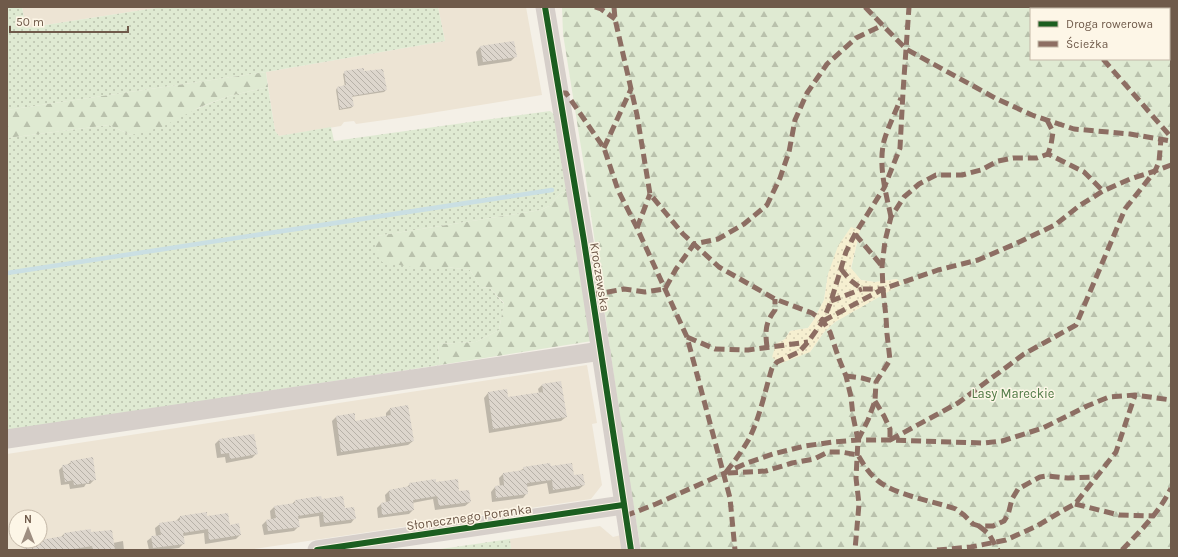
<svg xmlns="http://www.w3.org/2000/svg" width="1178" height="557" viewBox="0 0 1178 557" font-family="Karla,sans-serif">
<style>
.residential{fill:#ede4d4;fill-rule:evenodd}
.grass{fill:url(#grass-dots)}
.forest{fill:url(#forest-firs);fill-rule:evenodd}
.sand{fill:url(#sand-dots)}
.shadow{fill:#0003}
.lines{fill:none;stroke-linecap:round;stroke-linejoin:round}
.stream{stroke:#cadfe3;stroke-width:4.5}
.building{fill:url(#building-back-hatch)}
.minor{stroke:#d6cfca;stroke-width:19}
.quiet{stroke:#8d6e63;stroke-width:5;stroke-dasharray:10 5;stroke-linecap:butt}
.cycleway-casing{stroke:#fdf6e7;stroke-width:8}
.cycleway{stroke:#1b5e20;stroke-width:6}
.labels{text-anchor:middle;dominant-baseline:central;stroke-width:3;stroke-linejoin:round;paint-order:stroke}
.street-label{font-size:13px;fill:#6f5a4a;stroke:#fdf6e7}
.park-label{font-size:13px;fill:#517a46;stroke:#fdf6e7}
</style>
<defs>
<pattern id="grass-dots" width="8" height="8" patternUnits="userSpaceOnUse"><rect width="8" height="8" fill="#dfead2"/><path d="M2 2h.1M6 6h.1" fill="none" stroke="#b9c1ac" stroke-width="1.8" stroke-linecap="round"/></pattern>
<pattern id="forest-firs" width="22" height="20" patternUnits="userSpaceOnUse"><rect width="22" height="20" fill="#dfead2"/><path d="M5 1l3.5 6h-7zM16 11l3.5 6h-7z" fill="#b9c1ac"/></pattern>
<pattern id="sand-dots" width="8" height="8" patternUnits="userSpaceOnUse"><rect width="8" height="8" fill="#f6efd0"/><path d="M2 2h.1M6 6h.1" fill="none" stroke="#d6cfb4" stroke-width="1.8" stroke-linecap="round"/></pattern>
<pattern id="building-back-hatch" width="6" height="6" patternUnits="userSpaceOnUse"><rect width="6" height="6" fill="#ddd6cd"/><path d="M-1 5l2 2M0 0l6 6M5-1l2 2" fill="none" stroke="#b7b1a8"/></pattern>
</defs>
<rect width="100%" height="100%" fill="#f4f0e7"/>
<!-- residential -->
<g class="residential">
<path d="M22 7H162L26 28Z"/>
<path d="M438 7H526L542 95 406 117 356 124 354 121 344 122 341 126 279 136 275 131 266 72 445 41Z"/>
<path d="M587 365 597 423 592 424 602 485 591 499 247 550H7V454ZM16 517H40V541H16Z"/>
<path d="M600 526 613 537 621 535 623 550H511L510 539Z"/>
</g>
<!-- grass -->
<g class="grass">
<path d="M7 7H22L26 28 162 7H438L445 41 266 72 7 110Z"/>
<path d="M268 87 275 131 279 136 331 127 334 141 550 111 555 115 572 191 561 193 549 206 541 210 377 236 447 267 470 270 480 287 490 288 504 304 499 330 476 342 438 344 440 365 7 431V138L109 125 131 135 229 96Z"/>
<path d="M510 539 511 550H434Z"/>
</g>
<!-- forest -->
<g class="forest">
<path d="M562 7H1171V550H641L626 461 584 166 563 34ZM1031 9H1169V59H1031ZM860 230 851 269 861 280 875 282 897 279 901 284 835 322 824 332 810 352 776 344 785 339 790 331 808 328 813 321 824 300 828 274Z"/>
<path d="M266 72 268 87 229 96 200 107 162 127 131 135 109 125 7 138V110Z"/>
<path d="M572 191 592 341 440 365 438 344 476 342 499 330 504 303 490 288 480 287 470 270 447 267H411L382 262 374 251 377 236 541 210 549 206 561 193Z"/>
</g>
<!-- sand -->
<path class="sand" d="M851 227 860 230 851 268 861 280 875 282 897 279 902 284 835 322 824 332 810 352 779 364 772 357 776 344 785 339 790 331 808 328 813 321 824 300 828 274 838 246Z"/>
<!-- shadow -->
<g class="shadow">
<path d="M480 47 516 56 511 61 478 66 476 52Z"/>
<path d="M345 72 363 73 386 90 384 92 351 97 353 106 351 108 339 110 336 90 337 88 345 87 343 74Z"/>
<path d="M542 385 566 417 561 421 489 433 484 398 488 393 506 390 507 398 539 393 538 389Z"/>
<path d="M390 409 413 441 408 445 337 456 332 421 336 417 355 422 386 417V413Z"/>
<path d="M219 440 256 454 252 458 226 463 225 457 217 458 215 444Z"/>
<path d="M71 462 95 479 90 484H86L84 487 70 489 69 484 61 485 59 470 63 466 67 465Z"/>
<path d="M550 467 573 476 584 485 579 489 549 494 547 483 526 487 527 493 523 498 492 502 491 492 495 487H500L499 478 503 474 520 471 524 468Z"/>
<path d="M410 484H436L458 493 470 502 465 506 435 510 433 499 412 503 413 510 409 514 378 518 377 508 381 504 386 503 385 495 389 491 406 488Z"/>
<path d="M321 500 344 509 355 518 351 523 320 527 319 516 298 519 299 526 294 531 264 535 262 525 267 520H271L270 511 274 507 291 505 295 501Z"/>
<path d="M180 517H206L229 526 240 535 236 539 205 544 204 533 183 536 184 543 179 548 162 550H149L147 541 152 537 156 536 155 528 160 524 176 521Z"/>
<path d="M64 534H90L113 543 123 541 124 550H40L60 538Z"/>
</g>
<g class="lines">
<!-- stream -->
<path class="stream" d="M7 273 552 190"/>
</g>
<!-- building -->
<g class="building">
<path d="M514 41 517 57 483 62 480 46Z"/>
<path d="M364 68V71L383 69 387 90 352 96 354 106 340 109 337 87 346 85 344 71Z"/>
<path d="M561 381 567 417 493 429 488 392 507 389 508 397 543 392 542 384Z"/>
<path d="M408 405 414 441 341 452 336 416 355 413V421L391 415 390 408Z"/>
<path d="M254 434 258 454 230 459 229 453 221 454 219 439Z"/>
<path d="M93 457 96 480 89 481V483L74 485 73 480 65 482 62 465 71 464 70 461Z"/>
<path d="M550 463 551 466 572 463 574 475 583 474 585 485 553 490 552 480 527 483 528 494 496 498 495 486 504 485 503 473 524 470 523 467Z"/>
<path d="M436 479V482L458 479 459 491 469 490 471 502 439 506 437 496 413 500 414 510 382 515 381 503 390 501 389 490 410 486 409 483Z"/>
<path d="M321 496 322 499 343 496 345 508 354 507 356 519 324 523 323 512 298 516 300 527 268 531 266 520 276 518 274 506 295 503V500Z"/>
<path d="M207 512V516L228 513 230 525 239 523 241 535 209 540 208 529 183 533 185 544 153 548 151 536 161 535 159 523 180 520V516Z"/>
<path d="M91 529V532L112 530 115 550H93L92 546 68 550H24L23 543 40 541V540L64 536V533Z"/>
</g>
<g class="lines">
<!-- minor -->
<g class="minor">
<path d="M545 7 584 241 631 550"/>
<path d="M7 439 601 351"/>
<path d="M317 550 623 505"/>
</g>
<!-- quiet -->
<g class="quiet">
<path d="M595 7 601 9 615 19"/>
<path d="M614 7 615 19 637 115 650 194 683 234 719 267 775 299 812 313 823 321 830 332 839 359 846 376 851 397 853 416 858 440 856 478 859 504 855 550"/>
<path d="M865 7 906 49 995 98 1032 115 1074 129 1130 134 1171 141"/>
<path d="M1063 7 1065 9"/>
<path d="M1103 59 1171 137"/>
<path d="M560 93H566L604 148 618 190 637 228 687 337 730 498 735 550"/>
<path d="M1047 120 1053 132 1051 145 1048 154"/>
<path d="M604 148 631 89"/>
<path d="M891 217C886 193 878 166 884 141 888 127 896 111 901 98"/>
<path d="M637 228 650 194"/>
<path d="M855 234 882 266"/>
<path d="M841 269 850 280 862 289H883"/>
<path d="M592 295 624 289 645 292 665 289 676 269 694 244 718 239 744 224 767 205 780 178 789 152 795 120 807 93 827 64 856 38 883 25"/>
<path d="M831 301 862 289"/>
<path d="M823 321 883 289 938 270 978 260 1015 244 1055 225 1079 206 1103 191 1130 179 1155 171 1171 165"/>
<path d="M687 337 715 349 748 350 808 342"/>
<path d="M767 347C765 331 765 323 775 310V299"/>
<path d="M846 376 862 378 876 382"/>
<path d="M875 401 884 416 890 429V440"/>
<path d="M858 440 868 420 875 401 876 382 890 360 887 334 886 317 883 289 882 266 885 241 891 217 904 197 919 184 936 175H962L981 170 998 161 1013 158H1037L1048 154 1084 172 1103 191"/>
<path d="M890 440 958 403 1024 354 1076 325 1125 209 1155 171 1159 162 1161 139"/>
<path d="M726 472C734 462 742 451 749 439 760 417 765 391 772 368L777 362 799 352 808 342 823 321 831 301 846 252 855 234 884 188 900 148 903 92 909 7"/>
<path d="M728 473 766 471 792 463 814 459 828 452H841L858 455C863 464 869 473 877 480 894 495 933 501 956 509L964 515 973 524 979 526H993L1004 521 1008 515 1012 499 1018 489 1040 477 1047 476 1068 478 1097 477"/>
<path d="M1075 504 1119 515 1154 516"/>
<path d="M625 516 656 504 747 463 773 454 805 446 833 442 858 440H890L983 443 1002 441 1043 428 1087 406 1109 397 1135 395 1171 400"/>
<path d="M979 526 989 534 998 550"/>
<path d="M937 550 971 547 1006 540 1037 526 1062 511 1075 504 1116 452 1135 395"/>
<path d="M1122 550C1141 530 1159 513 1171 488"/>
</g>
<!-- cycleway casing -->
<g class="cycleway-casing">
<g id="cycleway">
<path d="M545 7 584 241 631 550"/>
<path d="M317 550 623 505"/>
</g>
</g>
<!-- cycleway -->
<use href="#cycleway" class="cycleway"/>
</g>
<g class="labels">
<!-- street labels -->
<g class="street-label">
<text transform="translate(600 277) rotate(81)">Kroczewska</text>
<text transform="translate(469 517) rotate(-8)">Słonecznego Poranka</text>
</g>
<!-- park labels -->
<g class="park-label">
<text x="1013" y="393">Lasy Mareckie</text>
</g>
</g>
<!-- border -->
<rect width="1178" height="557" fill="none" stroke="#6f5a4a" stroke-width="16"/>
<!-- legend -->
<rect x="1030" y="8" width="140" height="52" fill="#fdf6e7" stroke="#c4b8a8"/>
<rect x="1038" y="21" width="20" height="6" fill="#1b5e20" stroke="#c4b8a8"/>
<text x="1066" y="28" font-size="12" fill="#6f5a4a">Droga rowerowa</text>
<rect x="1038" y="41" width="20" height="6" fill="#8d6e63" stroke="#c4b8a8"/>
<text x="1066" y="48" font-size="12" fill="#6f5a4a">Ścieżka</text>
<!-- north arrow -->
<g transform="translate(28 529)"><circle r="19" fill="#fdf6e7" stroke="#c4b8a8"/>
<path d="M0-3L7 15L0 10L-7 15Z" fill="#9e8e81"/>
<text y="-6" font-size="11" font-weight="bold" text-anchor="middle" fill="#6f5a4a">N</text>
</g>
<!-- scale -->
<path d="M10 26v6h118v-6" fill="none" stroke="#6f5a4a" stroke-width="2"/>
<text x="16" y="26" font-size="12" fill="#6f5a4a" stroke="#fdf6e7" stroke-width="3" paint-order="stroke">50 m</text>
</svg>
